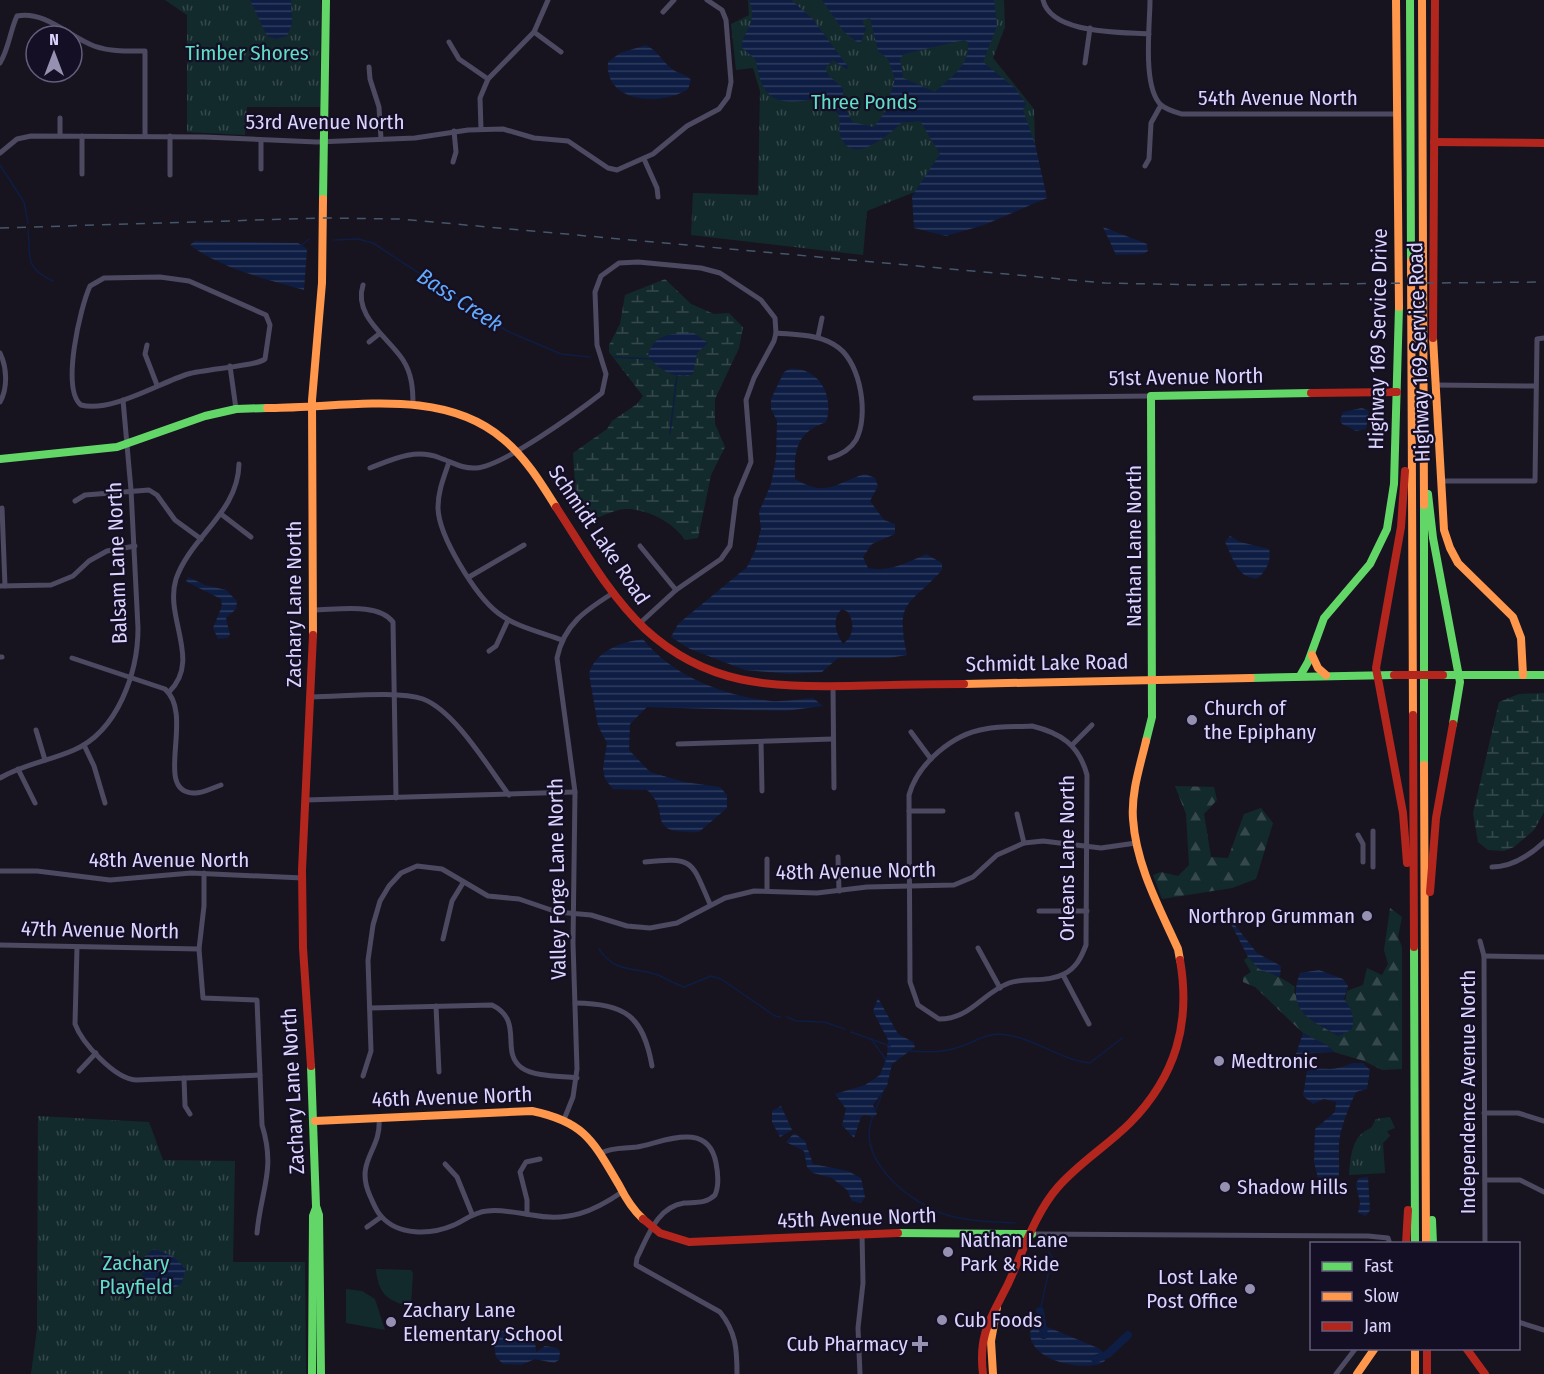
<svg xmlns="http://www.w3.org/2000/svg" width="1544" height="1374" viewBox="0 0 1544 1374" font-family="'Fira Sans Condensed',sans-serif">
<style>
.grass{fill:#132a2c}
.forest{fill:url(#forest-firs)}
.wetland{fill:url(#wetland-marsh)}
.park{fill:url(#park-tufts)}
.water{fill:url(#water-rules);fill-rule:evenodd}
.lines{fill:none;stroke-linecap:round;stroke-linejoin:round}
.stream{stroke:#0e1d43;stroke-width:1.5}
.river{stroke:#0e1d43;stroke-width:8}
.street{stroke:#4c4961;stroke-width:5}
.fast{stroke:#63d668;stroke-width:8}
.slow{stroke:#ff974d;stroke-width:8}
.jam{stroke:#b3261e;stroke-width:8}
.rail{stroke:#45576a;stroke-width:1.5;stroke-dasharray:9 8;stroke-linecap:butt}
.jam-bridge{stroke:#b3261e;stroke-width:8}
.poi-dot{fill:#9691b0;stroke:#140f25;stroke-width:2}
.labels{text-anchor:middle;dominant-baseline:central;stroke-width:4.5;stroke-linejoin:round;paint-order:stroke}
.park-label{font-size:21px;fill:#60ddc7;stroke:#140f25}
.street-label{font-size:21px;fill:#dbd4fe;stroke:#140f25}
.poi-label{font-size:21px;fill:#dbd4fe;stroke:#140f25;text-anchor:start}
.water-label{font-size:22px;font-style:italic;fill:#64aafc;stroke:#140f25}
</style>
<defs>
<pattern id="forest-firs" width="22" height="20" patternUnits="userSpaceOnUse" patternTransform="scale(1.5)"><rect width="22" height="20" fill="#132a2c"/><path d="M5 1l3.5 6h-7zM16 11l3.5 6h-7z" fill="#35484c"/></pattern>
<pattern id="wetland-marsh" width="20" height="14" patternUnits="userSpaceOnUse" patternTransform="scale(1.5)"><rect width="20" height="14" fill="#132a2c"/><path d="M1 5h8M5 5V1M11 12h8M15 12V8" fill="none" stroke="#35484c"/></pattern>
<pattern id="park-tufts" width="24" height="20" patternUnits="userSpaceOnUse" patternTransform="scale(1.5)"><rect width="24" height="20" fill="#132a2c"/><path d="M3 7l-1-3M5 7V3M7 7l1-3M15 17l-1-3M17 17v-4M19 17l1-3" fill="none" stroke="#35484c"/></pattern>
<pattern id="water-rules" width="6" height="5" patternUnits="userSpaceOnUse" patternTransform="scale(1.5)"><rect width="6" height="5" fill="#0e1d43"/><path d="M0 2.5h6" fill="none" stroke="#303d5f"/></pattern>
</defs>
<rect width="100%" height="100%" fill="#171420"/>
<!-- grass -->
<g class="grass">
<path d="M376 1269 411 1270 413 1273 411 1306C387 1302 378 1293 376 1269Z"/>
<path d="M346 1289 362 1291 375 1299 385 1330 346 1323Z"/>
</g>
<!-- forest -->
<g class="forest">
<path d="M1175 786 1214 787 1217 800 1204 814 1211 857 1228 858 1244 814 1261 808 1273 823 1256 879 1232 888 1162 899 1153 875 1161 872 1178 876 1189 865 1186 814Z"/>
<path d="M1390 908 1402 917 1398 937 1402 947V1069L1382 1070 1364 1061 1334 1052 1328 1046 1303 1033 1255 987 1243 982V977L1251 972 1244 960 1248 957C1261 971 1279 975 1295 987L1294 993 1329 1031 1339 1036 1347 991 1363 985 1367 968 1382 975 1388 964 1384 950Z"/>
</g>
<!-- wetland -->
<g class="wetland">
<path d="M665 279 691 304 714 314 729 313 743 327 739 348 715 399V424L725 447 711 475 698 538 685 540C674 523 650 510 628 509 619 508 605 515 596 518L576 499 573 453 607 429 612 421 637 404 643 396 609 352V345L620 324 625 295Z"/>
<path d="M1544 693V812L1534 830 1514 847 1504 851 1488 850 1478 842 1473 813 1499 702 1519 694Z"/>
</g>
<!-- park -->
<g class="park">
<path d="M165 0H321L320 107H247L245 135 187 132V15Z"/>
<path d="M748 0H1004L1005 27 993 58 1034 109 1035 144 867 211 863 255 691 235 693 193 758 195 760 91 753 68 736 70 731 24 749 15Z"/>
<path d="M38 1116 149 1122 163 1160 235 1161 233 1262H305L306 1374H31L37 1329Z"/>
<path d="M1390 1117 1395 1128 1387 1131 1390 1136 1383 1143 1385 1173 1349 1175C1351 1156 1351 1136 1371 1128L1376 1119Z"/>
</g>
<!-- water -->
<g class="water">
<path d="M250 0H291L292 24 287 36 276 39 267 36Z"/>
<path d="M749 0H791L812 18 849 68 846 69 833 60 825 68 829 76 843 88V102L852 122 874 127 885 112 895 79 888 59 878 51 870 18 862 21 866 29 860 44 844 32 822 0H994L997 26 983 62 1015 88 1026 104 1023 110 1035 144 1047 198 984 225 946 236 914 228 912 196 940 154 920 121 901 123C889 135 851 168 840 135 838 130 841 122 839 117 837 110 829 103 825 98 784 103 763 110 756 60L741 47C745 28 758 23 749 0ZM964 40 968 42C971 65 950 78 935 92L903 78 900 59 904 54Z"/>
<path d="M646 45C658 51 661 60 671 68 677 74 685 73 691 80L688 89C663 106 604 104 608 62L620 53Z"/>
<path d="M1103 227 1147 244 1148 251 1143 254 1116 255Z"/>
<path d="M195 241 298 243 307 249 304 290C266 279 222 269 190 245Z"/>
<path d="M694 333 708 343 697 353 693 374C676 380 657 370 648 355 655 332 673 334 694 333Z"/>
<path d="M789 369C818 366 835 396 826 422 796 433 794 450 795 479 827 498 835 483 865 474L875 478 878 486 870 501 884 520 895 524V534L872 544 863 557 868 568C889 572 907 563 926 554L942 563V570C909 607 895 598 907 655L889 658H838L822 672 791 674 745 670 690 649 671 637 678 624 747 567 755 551 761 529 759 512 771 484 776 458 777 421 771 409V399L784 372ZM842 609 848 612C855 624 854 635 843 644 836 634 831 619 842 609Z"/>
<path d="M1362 408 1369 411 1366 429 1356 431 1342 424 1340 420 1343 412Z"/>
<path d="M1230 536 1240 542 1269 549C1272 560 1266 571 1258 578 1238 580 1233 558 1225 542Z"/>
<path d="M188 577 205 585 226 590 237 601 236 609 226 618 230 635 227 638 218 639 213 628 222 606 221 599 189 583 186 581Z"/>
<path d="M643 639C672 676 724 696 771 701 784 702 799 699 813 698L823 706 785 711 647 707 630 724 629 750 650 772 684 782 720 787 727 795V808L699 832C642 834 673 813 647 790L613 789 605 779 603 768 607 743 598 726 589 674C595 651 622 642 643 639Z"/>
<path d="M1226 914 1257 953 1281 966 1280 977 1259 969 1248 957Z"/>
<path d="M1319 970 1343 979 1348 986 1344 999C1351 1008 1355 1017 1352 1029L1339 1036C1309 1020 1286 1010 1300 973Z"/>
<path d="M878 998 898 1034 913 1042 915 1047 892 1064 887 1086 873 1105 877 1114 873 1117 865 1115 861 1117 854 1138 842 1125 846 1109 835 1094 865 1085 880 1075 887 1056 888 1040 873 1011Z"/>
<path d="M1303 1033 1328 1046 1334 1052 1296 1054Z"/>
<path d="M1352 1063H1363L1370 1070 1367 1089 1356 1092C1349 1107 1341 1125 1339 1143 1338 1160 1342 1179 1334 1195L1322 1194 1314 1162 1315 1129 1335 1112 1336 1102 1324 1099 1313 1104 1303 1096 1307 1071C1327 1065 1329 1074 1352 1063Z"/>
<path d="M781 1106 792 1130 780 1137 772 1122V1111Z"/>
<path d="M794 1133 805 1141 813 1164 848 1171 861 1178 865 1197 861 1203 852 1201 847 1190 832 1178 813 1173 807 1167 804 1151 786 1142Z"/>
<path d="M1368 1177 1370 1210 1366 1216 1358 1213 1360 1203 1356 1184 1359 1178Z"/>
<path d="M154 1249 173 1256 186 1269 181 1284 167 1293 151 1287 142 1274 144 1257Z"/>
<path d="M1035 1326H1045L1098 1348C1135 1374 1029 1374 1030 1332Z"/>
<path d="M511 1329C528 1331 536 1334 536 1352L545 1346 557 1348 560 1351 559 1360 554 1363 535 1359 521 1365 503 1364 496 1357 492 1334Z"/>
</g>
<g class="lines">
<!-- stream -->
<g class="stream">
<path d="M0 165 24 202 28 223"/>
<path d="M28 230C31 256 23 267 53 281"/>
<path d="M334 240 358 239 373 243 507 331 561 354 590 357"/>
<path d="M302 245 309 239"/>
<path d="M614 357 652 359"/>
<path d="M670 433 677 375"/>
<path d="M599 949C616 974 632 966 658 975 667 979 675 984 684 987L711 976 721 979 775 1016 780 1017"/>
<path d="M787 1017 796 1021 824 1022 845 1029"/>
<path d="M851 1032 890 1046"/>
<path d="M871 1039 885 1058V1062"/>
<path d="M909 1051C926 1052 943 1053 959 1047 973 1043 984 1034 998 1034 1031 1035 1059 1060 1090 1063L1122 1038"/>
<path d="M875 1111 882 1094"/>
<path d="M873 1116C855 1157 905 1199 941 1213 963 1221 991 1222 1015 1223"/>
<path d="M1040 1311 1052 1257 1049 1252"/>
</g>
<!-- river -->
<g class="river">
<path d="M1040 1311 1044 1335"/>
<path d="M1095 1359 1108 1354 1128 1335"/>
</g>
<!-- street -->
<g class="street">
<path d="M1043 0C1051 34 1120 32 1149 34"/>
<path d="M1150 0C1150 25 1142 87 1161 105 1167 110 1175 112 1182 114H1397"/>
<path d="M663 12 674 0"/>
<path d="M534 32 561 52"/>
<path d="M449 42 459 59 488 79"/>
<path d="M0 63C9 48 10 31 17 16 44 10 70 37 94 46 111 52 128 51 145 51V136"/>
<path d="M1085 63 1090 28"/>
<path d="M369 67 370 79 379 107 381 139"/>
<path d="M60 118V136"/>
<path d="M481 129 480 98 488 79 534 32 548 0"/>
<path d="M82 136V174"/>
<path d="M0 153 17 139 31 136 204 137 317 142 415 138 468 130 503 129 534 138 568 141 608 168 617 170 653 154 687 126 719 109 728 97 731 82 726 20 722 10 707 0"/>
<path d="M644 159 657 188 658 197"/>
<path d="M453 162 456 152 454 131"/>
<path d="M1145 166 1149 159 1151 123 1161 105"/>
<path d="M261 169V141"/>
<path d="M170 175V136"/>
<path d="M160 277 189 281 266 315 270 325 265 359C257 366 204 369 188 374 159 383 111 413 81 405 61 389 80 308 90 286L104 278Z"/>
<path d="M363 285C353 316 388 337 403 360 412 374 413 389 413 405"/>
<path d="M776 333C798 335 821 334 839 348 861 365 869 416 856 440 850 450 840 455 830 458"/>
<path d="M818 337 822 318"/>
<path d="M369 342 379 334"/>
<path d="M147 345 145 354 157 385"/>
<path d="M0 353C7 367 8 388 0 402"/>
<path d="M230 366 236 409"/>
<path d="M1435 385 1536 386"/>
<path d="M975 398 1151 396"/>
<path d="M449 462C444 477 438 491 438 507 438 536 476 596 498 613 516 627 541 632 562 640"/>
<path d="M370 468C393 459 415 448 440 458 452 462 462 469 476 468 502 467 579 411 602 393L606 374 597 345 595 292 601 276 619 263 638 262 701 268 720 273 761 300 775 318 776 333 774 341 754 378 746 400 751 462 736 498 730 546 721 559 676 590 639 624"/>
<path d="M1441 481H1535L1537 339 1544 338"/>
<path d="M75 501 85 495 149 490 157 495 175 520 201 539"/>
<path d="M2 508 5 586"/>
<path d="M221 514 251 537"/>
<path d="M640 546 676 590"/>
<path d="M469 577 524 545"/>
<path d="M0 586 51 585 73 576 89 561 107 551 135 546"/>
<path d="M313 610C336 610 378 602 393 622L396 798"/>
<path d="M489 651 496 646 508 620"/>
<path d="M0 657H2"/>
<path d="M72 658 165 689C195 715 153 791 193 793 202 794 212 788 221 785"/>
<path d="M833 686 834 788"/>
<path d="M169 692C202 660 164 618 176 579 191 536 238 513 239 464"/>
<path d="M312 697C341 697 397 690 423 699 455 711 488 767 509 795"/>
<path d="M1032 726C1061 733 1079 745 1087 775L1086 945C1081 958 1076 968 1064 974 1047 983 1026 977 1009 983 982 993 971 1019 939 1019L918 1005 910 982 909 795C918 763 953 734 985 729 1000 726 1017 727 1032 726Z"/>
<path d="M36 730 45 760"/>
<path d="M911 732 931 759"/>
<path d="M761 742 762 791"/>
<path d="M678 744 833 739"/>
<path d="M84 745 94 766 105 803"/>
<path d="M1072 745 1092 725"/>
<path d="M18 769 35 803"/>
<path d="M0 778C24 764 49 761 74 750 118 731 138 672 138 628L131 490 123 400"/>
<path d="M305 800 575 792"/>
<path d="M909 811H943"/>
<path d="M1017 814 1024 843"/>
<path d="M1373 831V867"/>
<path d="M1358 835 1363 844V862"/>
<path d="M838 857 839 891"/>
<path d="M645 862C695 857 691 861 710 904"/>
<path d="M1492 867C1512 867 1530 855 1544 842"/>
<path d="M0 871H37L110 880 191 873 303 878"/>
<path d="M204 873V906L199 949 203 998 257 1000 262 1125C276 1170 261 1189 257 1233"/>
<path d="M767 889V859"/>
<path d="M1039 911H1087"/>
<path d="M443 939 452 901 463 883"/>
<path d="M1480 941 1484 956 1485 1244"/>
<path d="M0 945 199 949"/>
<path d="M77 947 75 1024C82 1043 115 1079 136 1080L260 1075"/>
<path d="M978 948 1000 988"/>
<path d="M1484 956 1544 957"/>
<path d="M1063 975 1089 1024"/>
<path d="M575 1003C625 1004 643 1015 652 1066"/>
<path d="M436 1006 439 1072"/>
<path d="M370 1008 492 1005C525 1021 499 1052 522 1068 535 1077 561 1076 577 1078"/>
<path d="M79 1071 96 1053"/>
<path d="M363 1076 371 1051 368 960 373 925 380 901 389 886 401 873 417 866 442 869 488 896 519 899 557 912 591 915 627 926 650 928 677 923 725 898 754 891 817 893 867 887 954 885 973 877 997 855 1024 843 1043 841 1101 848 1136 843"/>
<path d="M184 1078 185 1106 190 1114"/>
<path d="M1484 1113H1518L1544 1121"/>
<path d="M565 1117 573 1097 577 1069 573 943 575 792 557 658C564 624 586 610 613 593"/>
<path d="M379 1118C382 1151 354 1160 370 1196 373 1202 376 1211 381 1216 398 1236 431 1235 454 1225 465 1220 474 1212 487 1211 501 1209 518 1213 532 1215 568 1222 593 1212 622 1192"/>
<path d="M601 1153C614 1147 623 1149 637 1147 664 1142 708 1120 716 1163 718 1173 719 1186 715 1195 706 1204 695 1202 684 1203 657 1207 648 1236 637 1258L636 1265 720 1312C736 1332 737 1349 737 1374"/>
<path d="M445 1164 457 1177 472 1214"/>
<path d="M1485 1180H1520L1544 1192"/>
<path d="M527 1214V1200L520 1172 526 1162 540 1159"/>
<path d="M367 1227 381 1217"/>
<path d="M1032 1234 1368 1236 1388 1238 1390 1244"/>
<path d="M1518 1322 1544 1330"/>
<path d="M860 1374 858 1328 863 1283 862 1233"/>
<path d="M1336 1374 1356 1348"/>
</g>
<!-- fast -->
<g class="fast">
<path d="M1410 0 1411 261"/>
<path d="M323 199 326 0"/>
<path d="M0 459 117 447 205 416 236 409 267 408"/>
<path d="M1428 494 1433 538 1460 682 1453 724"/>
<path d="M1424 505V765"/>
<path d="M1443 675H1544"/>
<path d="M1300 676 1308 662 1324 618 1370 564 1387 529 1394 484 1399 307"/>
<path d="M1251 678 1394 675"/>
<path d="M1146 741 1152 717 1151 396 1311 393"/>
<path d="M1414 947 1415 1244"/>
<path d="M311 1066 316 1206 319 1215 321 1374"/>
<path d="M1432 1220 1433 1244"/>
<path d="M898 1233 1032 1234"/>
<path d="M312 1374 313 1216 316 1208"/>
</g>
<!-- slow -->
<g class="slow">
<path d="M1396 0 1399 307"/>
<path d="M1422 0 1424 505"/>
<path d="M1411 261 1413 715"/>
<path d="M1433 338 1444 530 1450 548 1458 563 1513 617 1521 638 1523 675"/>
<path d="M267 408C343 409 440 385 503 439 525 457 541 483 556 507"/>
<path d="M313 635 312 400 322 283 323 199"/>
<path d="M1312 655 1318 668 1326 675"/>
<path d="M964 684 1251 678"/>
<path d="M1146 741C1140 766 1131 793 1133 819 1136 865 1159 907 1178 949L1180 960"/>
<path d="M1424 765 1426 1244"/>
<path d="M315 1121 532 1111C585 1122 593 1141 619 1185 625 1197 633 1210 643 1219"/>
<path d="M1415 1348V1374"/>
<path d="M993 1374 991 1341 997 1307"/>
<path d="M1357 1374 1375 1348"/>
</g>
<!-- jam -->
<g class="jam">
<path d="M1434 142 1544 143"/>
<path d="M1433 338 1435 0"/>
<path d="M1311 393 1397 392"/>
<path d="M1405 471 1401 527 1376 668 1403 813 1407 863"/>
<path d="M556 507C583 548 609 595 645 629 707 686 770 687 849 686 887 685 925 684 964 684"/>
<path d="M1413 715 1414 947"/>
<path d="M1430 892 1436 818 1453 724"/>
<path d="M311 1066 303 948 302 870 313 635"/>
<path d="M643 1219 660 1233 689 1242 898 1233"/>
<path d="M1406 1244 1408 1210"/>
<path d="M1427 1348V1374"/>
<path d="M1466 1348 1485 1374"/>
<path d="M983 1374C978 1334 991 1318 1008 1284 1023 1252 1035 1213 1058 1187 1080 1162 1107 1146 1130 1123 1176 1076 1191 1023 1180 960"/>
</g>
<!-- rail -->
<path class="rail" d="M0 228 323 218 400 219 1105 283 1200 285 1544 282"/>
<!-- jam-bridge -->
<path class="jam-bridge" d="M1394 675H1443"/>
</g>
<!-- markers -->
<g class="poi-dot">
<circle cx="1192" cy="720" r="6"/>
<circle cx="1367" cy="916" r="6"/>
<circle cx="1219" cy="1061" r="6"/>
<circle cx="1225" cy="1187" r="6"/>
<circle cx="948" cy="1252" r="6"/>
<circle cx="1250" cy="1289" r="6"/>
<circle cx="942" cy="1320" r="6"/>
<circle cx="391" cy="1322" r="6"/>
<path d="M917 1335h6v6h6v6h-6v6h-6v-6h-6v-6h6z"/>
</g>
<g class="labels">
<!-- park labels -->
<g class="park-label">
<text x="247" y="53">Timber Shores</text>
<text x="864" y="102">Three Ponds</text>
<text x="136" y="1263">Zachary<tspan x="136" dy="24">Playfield</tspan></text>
</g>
<!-- street labels -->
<g class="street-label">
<text x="1278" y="98">54th Avenue North</text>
<text x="325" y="122">53rd Avenue North</text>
<text transform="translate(1378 339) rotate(-89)">Highway 169 Service Drive</text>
<text transform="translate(1419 352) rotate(-92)">Highway 169 Service Road</text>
<text transform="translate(1186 377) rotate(-1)">51st Avenue North</text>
<text transform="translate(599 535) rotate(56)">Schmidt Lake Road</text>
<text transform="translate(1134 546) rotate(-90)">Nathan Lane North</text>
<text transform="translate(117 563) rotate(-92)">Balsam Lane North</text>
<text transform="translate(294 604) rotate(-90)">Zachary Lane North</text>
<text transform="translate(1047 663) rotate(-1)">Schmidt Lake Road</text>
<text transform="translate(1067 858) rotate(-90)">Orleans Lane North</text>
<text x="169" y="860">48th Avenue North</text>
<text transform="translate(856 871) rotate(-1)">48th Avenue North</text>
<text transform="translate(557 879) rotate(-91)">Valley Forge Lane North</text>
<text transform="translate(100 930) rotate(1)">47th Avenue North</text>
<text transform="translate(293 1091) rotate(-93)">Zachary Lane North</text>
<text transform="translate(1468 1092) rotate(-90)">Independence Avenue North</text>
<text transform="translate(452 1097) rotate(-2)">46th Avenue North</text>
<text transform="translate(857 1218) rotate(-2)">45th Avenue North</text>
</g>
<!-- poi labels -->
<g class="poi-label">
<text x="1204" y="708">Church of<tspan x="1204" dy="24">the Epiphany</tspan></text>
<text x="1355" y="916" text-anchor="end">Northrop Grumman</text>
<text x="1231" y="1061">Medtronic</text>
<text x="1237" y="1187">Shadow Hills</text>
<text x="960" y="1240">Nathan Lane<tspan x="960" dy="24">Park &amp; Ride</tspan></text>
<text x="1238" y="1277" text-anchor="end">Lost Lake<tspan x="1238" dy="24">Post Office</tspan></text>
<text x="403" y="1310">Zachary Lane<tspan x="403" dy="24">Elementary School</tspan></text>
<text x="954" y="1320">Cub Foods</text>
<text x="908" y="1344" text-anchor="end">Cub Pharmacy</text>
</g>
<!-- water labels -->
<g class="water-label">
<text transform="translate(460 300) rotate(33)">Bass Creek</text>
</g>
</g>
<!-- legend -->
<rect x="1310" y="1242" width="210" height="108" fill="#140f25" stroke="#645e7c" stroke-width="1.5"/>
<rect x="1322" y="1262" width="30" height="9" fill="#63d668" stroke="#645e7c" stroke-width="1.5"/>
<text x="1364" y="1272" font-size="18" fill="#dbd4fe">Fast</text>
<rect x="1322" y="1292" width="30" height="9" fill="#ff974d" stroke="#645e7c" stroke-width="1.5"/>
<text x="1364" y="1302" font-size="18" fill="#dbd4fe">Slow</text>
<rect x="1322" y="1322" width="30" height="9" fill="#b3261e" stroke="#645e7c" stroke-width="1.5"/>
<text x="1364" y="1332" font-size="18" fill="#dbd4fe">Jam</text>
<!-- north arrow -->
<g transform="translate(54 54)"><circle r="28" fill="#140f25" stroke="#645e7c" stroke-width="1.5"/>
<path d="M0-4.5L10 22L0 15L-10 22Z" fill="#9691b0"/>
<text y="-9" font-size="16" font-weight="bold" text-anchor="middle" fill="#dbd4fe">N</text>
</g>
</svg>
